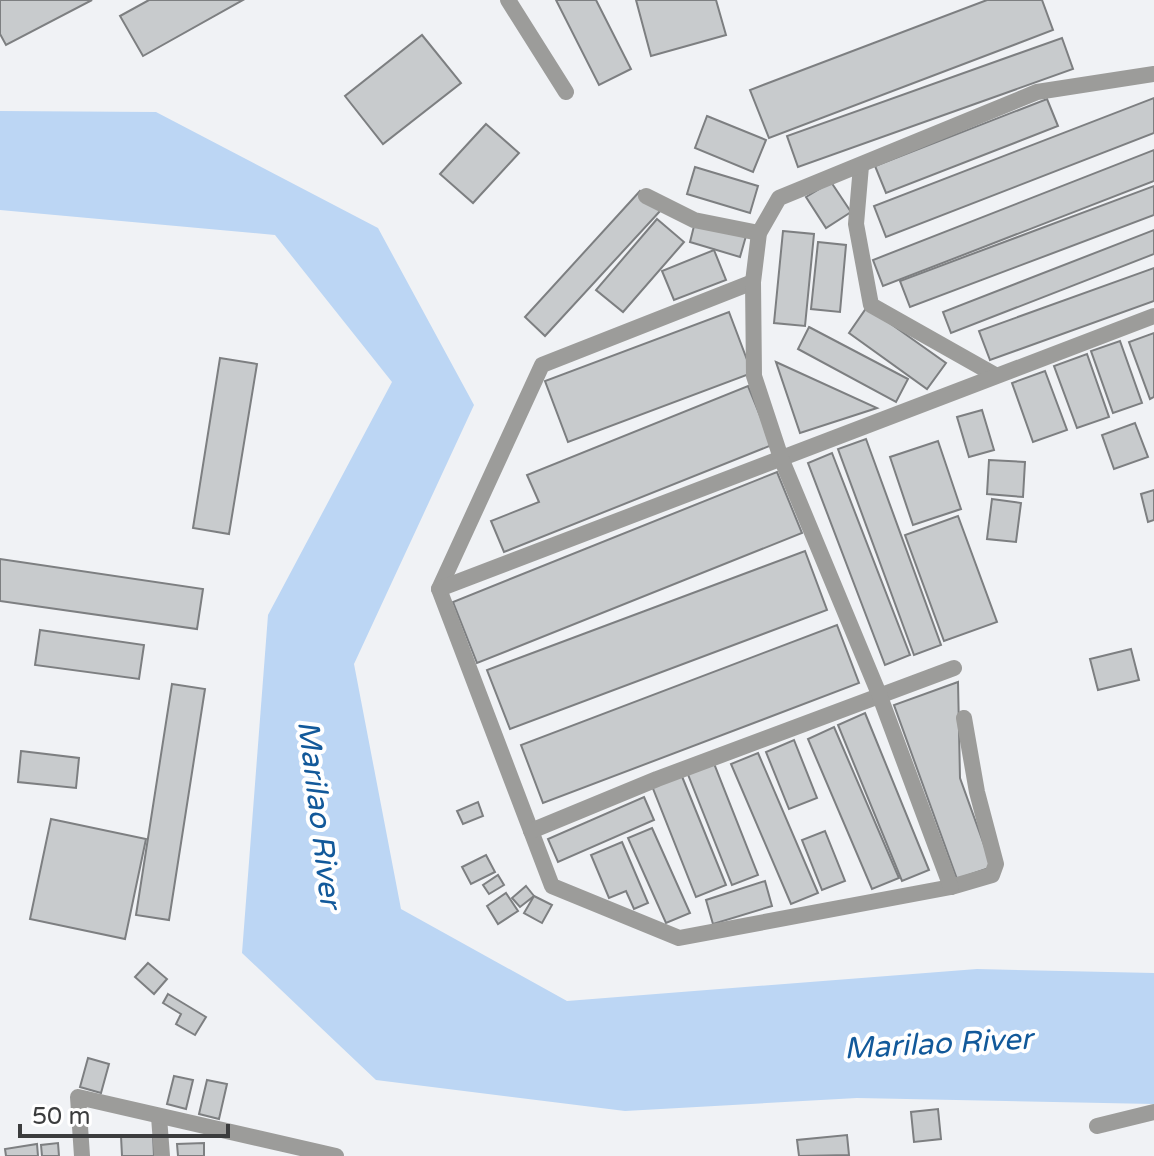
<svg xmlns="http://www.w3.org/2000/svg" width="1154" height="1156" viewBox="0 0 1154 1156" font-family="'Varela Round',sans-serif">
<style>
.water{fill:#bcd6f4}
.building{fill:#c8cbcd;stroke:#7d7f81;stroke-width:2}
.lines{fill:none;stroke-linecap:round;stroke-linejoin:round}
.lane{stroke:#9c9c9a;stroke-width:16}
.street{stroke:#9c9c9a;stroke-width:16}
.labels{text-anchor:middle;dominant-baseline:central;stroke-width:8;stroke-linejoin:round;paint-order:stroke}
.water-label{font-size:30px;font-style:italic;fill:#12599a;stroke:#fff}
</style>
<rect width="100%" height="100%" fill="#f0f2f5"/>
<!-- water -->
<path class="water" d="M0 111 156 112 378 228 474 405 354 664 401 909 567 1001 977 969 1154 973V1104L857 1098 625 1111 376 1080 242 953 268 615 392 382 275 235 0 210Z"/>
<!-- building -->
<g class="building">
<path d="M0 0H92L6 45 0 34Z"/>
<path d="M149 0H243L143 56 120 16Z"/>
<path d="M556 0H596L631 69 599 85Z"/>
<path d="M636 0H716L726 35 651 56Z"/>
<path d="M987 0H1042L1053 30 769 138 750 90Z"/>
<path d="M422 35 461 83 383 144 345 96Z"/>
<path d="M1062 38 1073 69 798 167 787 136Z"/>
<path d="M1154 98V133L886 237 874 206Z"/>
<path d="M1047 99 1058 126 886 193 875 166Z"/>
<path d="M707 116 766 140 753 172 695 148Z"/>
<path d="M486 124 519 153 473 203 440 174Z"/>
<path d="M1154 150V181L883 286 873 260Z"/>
<path d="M695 167 758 186 750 213 687 194Z"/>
<path d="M831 182 851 212 826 228 806 197Z"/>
<path d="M1154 186V215L910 307 900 281Z"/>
<path d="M640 191 661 210 545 336 525 317Z"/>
<path d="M657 219 684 242 623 312 596 290Z"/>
<path d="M695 222 746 236 740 257 690 242Z"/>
<path d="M1154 230V254L951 333 943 312Z"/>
<path d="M783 231 814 234 805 326 774 323Z"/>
<path d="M818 242 846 245 840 312 811 309Z"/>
<path d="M714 250 726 280 674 300 662 271Z"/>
<path d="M1154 268V301L990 360 979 331Z"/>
<path d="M867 307 946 363 927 389 849 333Z"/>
<path d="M729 312 752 373 568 442 545 381Z"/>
<path d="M809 327 908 379 896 402 798 349Z"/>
<path d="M1154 333V397L1150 399 1129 342Z"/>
<path d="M1120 341 1142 403 1113 413 1091 351Z"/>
<path d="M1087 354 1109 417 1077 428 1054 366Z"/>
<path d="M220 358 257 364 229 534 193 528Z"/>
<path d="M776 362 877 408 800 433Z"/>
<path d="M1045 371 1067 430 1033 442 1012 383Z"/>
<path d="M748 386 772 445 504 552 491 521 539 502 527 475Z"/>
<path d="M982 410 994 450 969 457 957 417Z"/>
<path d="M1135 423 1148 457 1114 469 1102 435Z"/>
<path d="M866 439 941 645 914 655 838 449Z"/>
<path d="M938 441 961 509 913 525 890 457Z"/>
<path d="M832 453 910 655 885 665 808 463Z"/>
<path d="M989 460 1025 462 1023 497 987 494Z"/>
<path d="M777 472 802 533 477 663 453 602Z"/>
<path d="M1154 490V520L1148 522 1141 494Z"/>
<path d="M992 499 1021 503 1016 542 987 539Z"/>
<path d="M958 516 997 622 944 641 905 535Z"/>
<path d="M805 551 827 610 510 729 487 670Z"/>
<path d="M0 559 203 589 197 629 0 601Z"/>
<path d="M837 625 859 683 543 803 521 745Z"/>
<path d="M40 630 144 645 139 679 35 665Z"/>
<path d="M1131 649 1139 680 1098 690 1090 659Z"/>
<path d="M958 682 960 778 992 867 957 879 894 705Z"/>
<path d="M172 684 205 689 169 920 136 915Z"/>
<path d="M865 713 929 870 902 881 838 725Z"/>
<path d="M834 727 899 878 872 889 808 739Z"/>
<path d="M794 740 817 798 789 809 766 752Z"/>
<path d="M21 751 79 758 76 788 18 782Z"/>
<path d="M758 753 818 893 791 904 731 764Z"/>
<path d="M713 761 758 875 732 885 687 772Z"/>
<path d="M681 774 726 885 696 897 652 786Z"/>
<path d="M644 797 654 820 558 862 548 839Z"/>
<path d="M478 802 483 816 463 824 457 811Z"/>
<path d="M51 819 146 839 125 939 30 919Z"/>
<path d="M652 828 690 913 666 923 628 838Z"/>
<path d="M825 831 845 881 822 890 802 840Z"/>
<path d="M622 842 648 903 634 909 626 891 609 898 591 855Z"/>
<path d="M486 855 495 872 471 884 462 867Z"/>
<path d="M498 875 504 885 489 894 483 885Z"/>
<path d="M765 881 772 906 713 924 706 900Z"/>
<path d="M526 886 534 896 520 907 512 898Z"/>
<path d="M506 893 518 911 498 924 487 906Z"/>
<path d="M534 896 552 905 542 923 524 913Z"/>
<path d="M148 963 167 979 154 994 135 977Z"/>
<path d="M168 994 206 1017 195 1035 176 1024 181 1014 163 1003Z"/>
<path d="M88 1058 109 1064 101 1093 80 1087Z"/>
<path d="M174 1076 193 1080 186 1109 167 1104Z"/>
<path d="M207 1080 227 1084 219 1119 199 1114Z"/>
<path d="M938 1109 941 1139 914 1142 911 1112Z"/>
<path d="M153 1135 154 1156H122L121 1136Z"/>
<path d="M847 1135 849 1155 799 1156 797 1140Z"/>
<path d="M58 1143 59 1156H42L41 1145Z"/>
<path d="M204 1143V1156H178L177 1144Z"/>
<path d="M37 1144 38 1156H6L5 1149Z"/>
</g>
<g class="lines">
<!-- lane -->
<g class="lane">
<path d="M508 0 566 92"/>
<path d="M1097 1126 1154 1112"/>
</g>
<!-- street -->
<g class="street">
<path d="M861 166 856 224 871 305 995 375"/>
<path d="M646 196 694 220 759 233"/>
<path d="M753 282 542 365 439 589 552 886 679 938 951 887 992 875 996 864 977 792 964 718"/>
<path d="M439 589 1154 316"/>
<path d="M531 831 657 779 954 668"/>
<path d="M951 887 879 694 781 458 754 376 753 282 759 233 779 198 1037 92 1154 74"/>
<path d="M159 1117 162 1156"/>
<path d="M82 1156 78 1097 336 1156"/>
</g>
</g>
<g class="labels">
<!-- water labels -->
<g class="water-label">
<text transform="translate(319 814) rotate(83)">Marilao River</text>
<text transform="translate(938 1044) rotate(-3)">Marilao River</text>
</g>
</g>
<!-- scale -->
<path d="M20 1124v12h208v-12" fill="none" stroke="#3b3c3d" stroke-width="4"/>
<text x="32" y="1124" font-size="24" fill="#3b3c3d" stroke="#ffffff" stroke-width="6" paint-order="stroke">50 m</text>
</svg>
